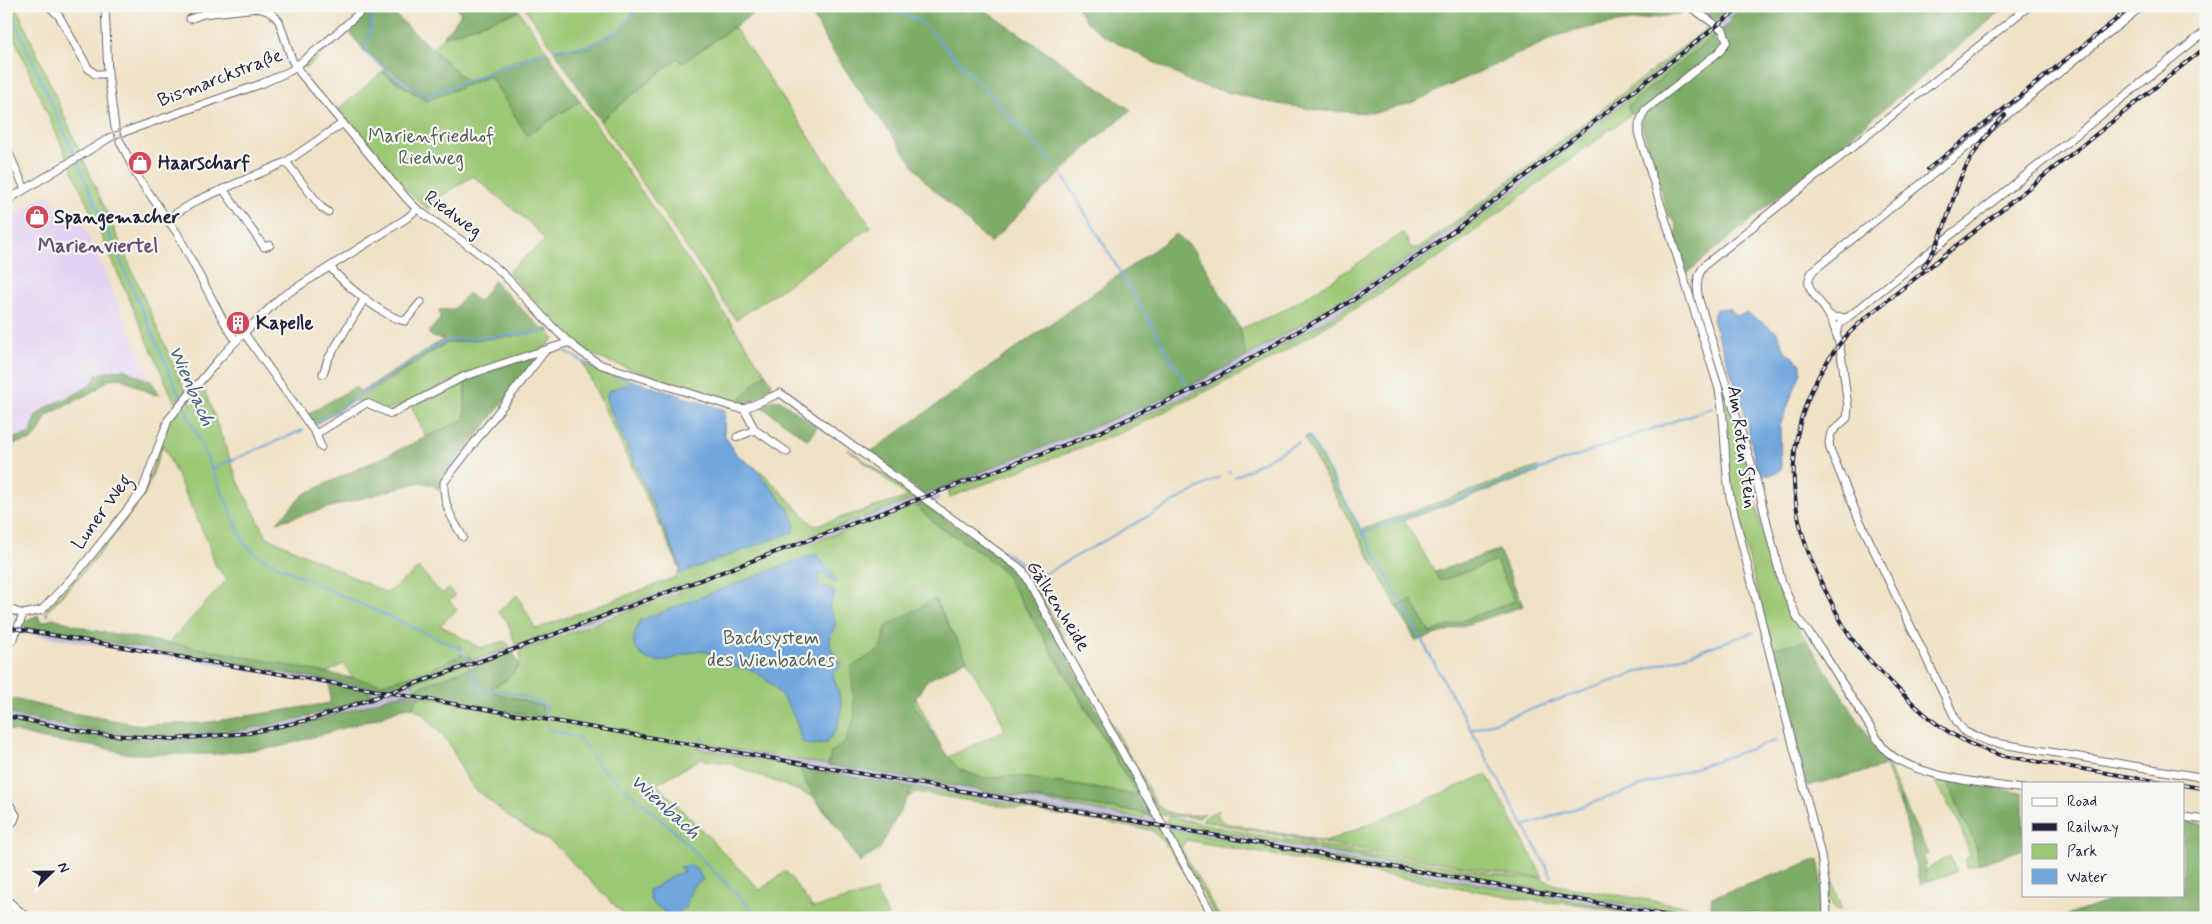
<svg xmlns="http://www.w3.org/2000/svg" width="2212" height="924" viewBox="0 0 2212 924" font-family="Mynerve,sans-serif">
<style>
.built{fill:#e3d3f2}
.industrial{fill:#c6c0da}
.green{fill:#9cc875;stroke:#5f7558}
.forest{fill:#7dac66;stroke:#506750}
.water{fill:#6fa6dd;stroke:#48648c}
.lines{fill:none;stroke-linecap:round;stroke-linejoin:round}
.stream{stroke:#6fa6dd;stroke-width:2}
.minor-casing{stroke:#6a656c;stroke-width:9}
.tertiary-casing{stroke:#6a656c;stroke-width:11}
.minor{stroke:#fff;stroke-width:7}
.tertiary{stroke:#fff;stroke-width:9}
.rail-casing{stroke:#22223b;stroke-width:4}
.rail{stroke:#f6f6f2;stroke-width:2;stroke-dasharray:5.5;stroke-linecap:butt}
.labels{text-anchor:middle;dominant-baseline:central;stroke-width:4.5;stroke-linejoin:round;paint-order:stroke}
.street-label{font-size:19px;fill:#22223b;stroke:#f6f6f2}
.park-label{font-size:19px;fill:#4d5c4f;stroke:#f6f6f2}
.poi-label{font-size:19px;font-weight:bold;fill:#22223b;stroke:#f6f6f2;text-anchor:start}
.neighbourhood-label{font-size:20px;font-weight:bold;fill:#655272;stroke:#f6f6f2}
.water-label{font-size:20px;font-style:italic;fill:#41577c;stroke:#f6f6f2}
</style>
<rect width="100%" height="100%" fill="#f6f6f2"/>
<filter id="ink" filterUnits="userSpaceOnUse"><feTurbulence type="fractalNoise" baseFrequency=".02" numOctaves="2"/><feDisplacementMap in="SourceGraphic" scale="10" xChannelSelector="R" yChannelSelector="G"/><feConvolveMatrix kernelMatrix="1 2 1 2 8 2 1 2 1" color-interpolation-filters="sRGB"/></filter>
<filter id="wash" filterUnits="userSpaceOnUse"><feTurbulence type="fractalNoise" baseFrequency=".0096" numOctaves="4" result="noise"/><feDisplacementMap in="SourceGraphic" scale="20" xChannelSelector="R" yChannelSelector="G"/><feGaussianBlur stdDeviation="1.12" result="paint"/><feColorMatrix in="noise" values="0 0 0 0 0 0 0 0 0 0 0 0 0 0 0 0 0 1.4 0 .05"/><feComposite in="paint" operator="in"/></filter>
<g filter="url(#wash)">
<rect width="100%" height="100%" fill="#f0e2c6"/>
<!-- built -->
<path class="built" d="M48 193 64 217 77 209 152 382 123 369 105 371 97 374 91 386 73 393 41 412 35 417 31 433 6 441V215H14Z"/>
<!-- industrial -->
<path class="industrial" d="M1740 6H1745L1729 19 1731 22 1724 28 1721 25 1715 29 1517 189 1419 262 1323 322 1218 381 1124 424 938 494 940 501 933 503 929 499 400 693 703 738V744L1002 794 1143 819 1144 815 1153 816V821L1700 918H1670L1288 849 800 768 731 754 395 695 315 721 250 734 212 739 174 741 96 736 34 725 6 717V713L95 732 173 737 249 730 281 724 313 717 382 693 6 630V625L389 691 917 498 1170 396 1246 357 1317 316 1415 254 1582 130Z"/>
<!-- green -->
<g class="green">
<path d="M6 6H16L185 391 189 393 192 406 204 389 238 481 267 537 387 593 419 568 442 594 448 588 455 596 449 601 457 610 440 625 480 648 505 641 511 648 473 660 459 645 472 673 500 670 520 662V651L680 592 678 586 516 646 507 621 498 612 517 595 536 629 676 577 680 569 582 361 600 369 634 381 608 391 607 396 608 404 680 566 721 433 741 461 758 473 754 467 764 474 814 526 908 497 848 449 917 498 798 541 799 547 915 505 937 525 978 551 1003 570 1137 795 1016 776 982 778 959 769 948 757 1005 730 993 700 983 690 935 599 886 639 954 772 830 758 828 765 703 744V738H700L699 749 731 754 800 768 807 785 842 833 812 796 728 763 705 760 703 757 657 784 760 890 786 871 813 908 876 891 888 916 881 918H627L554 844 513 820 474 788 466 777 450 745 425 716 413 707 417 699H420L412 682C396 685 365 689 352 677 348 672 348 667 343 664L324 674 165 647 227 580 215 565 210 547 163 445 145 494 101 552 47 612 48 616 46 615 47 609 92 560 143 495 168 424 178 410 6 19Z"/>
<path d="M524 6H637L620 29 590 45 553 49Z"/>
<path d="M519 11 546 50 514 61 466 81 432 48 443 37Z"/>
<path d="M1710 26 1713 27C1615 105 1517 185 1414 255 1359 291 1302 324 1246 357L1240 329 1282 311 1327 284 1403 233 1411 248H1418L1462 217Z"/>
<path d="M734 27 871 227 736 320 600 121 678 58 683 62Z"/>
<path d="M1715 29 1718 32 1627 106 1631 114 1444 254 1272 359 1125 431 950 497 948 491 1124 424 1172 403 1218 381 1323 322 1419 262 1517 189Z"/>
<path d="M329 42 332 45 309 66 303 68 304 64Z"/>
<path d="M382 72 426 101 490 76 527 135 580 101 765 373 736 403 604 360C566 345 536 301 508 272L545 240 529 222 473 176 432 202 429 210 406 190 338 110Z"/>
<path d="M549 332 554 338 544 349 464 375 406 403 380 412 359 405 357 401 446 343Z"/>
<path d="M465 378V419L426 437 411 405Z"/>
<path d="M1725 391C1733 419 1743 448 1750 476 1763 533 1770 594 1807 641L1772 648 1731 490 1722 392Z"/>
<path d="M1308 435 1361 530 1537 467 1539 472 1404 520 1440 581 1496 561 1515 601 1430 633 1411 600 1397 607 1304 438Z"/>
<path d="M1048 577 1049 579 1041 582 1038 588 1043 600 1158 806C1168 816 1193 817 1205 813L1199 818 1160 814 1158 811 1037 592 1036 584Z"/>
<path d="M1887 763 1899 791 1902 810 1885 766Z"/>
<path d="M1485 775 1488 777 1543 877 1520 876 1232 827 1202 820 1208 815 1219 810 1217 814 1220 820 1225 823 1326 842Z"/>
<path d="M1935 782H1946L1976 845 1979 864 1967 868 1966 859 1970 855 1959 823Z"/>
<path d="M913 787 1161 828 1211 918H1209C1192 887 1178 853 1151 830L916 792 907 798Z"/>
<path d="M1002 794 1145 813 1154 814 1153 816 1144 815 1143 819Z"/>
<path d="M1168 816 1236 831 1519 878H1540L1556 885 1758 918 1696 917 1166 823Z"/>
<path d="M1168 829 1670 918H1650L1576 904 1535 901 1186 840 1181 848 1220 918H1216Z"/>
<path d="M1825 853 1841 910 1836 911C1825 895 1826 872 1825 853Z"/>
<path d="M1950 856 1956 872 1920 884 1918 877 1924 881 1927 878 1926 870Z"/>
</g>
<!-- forest -->
<g class="forest">
<path d="M372 6H386L466 81 426 95 369 56C360 43 377 23 371 8Z"/>
<path d="M456 6H516L519 11 443 37 461 14Z"/>
<path d="M639 6H764L682 63 678 58 600 121 554 50 590 47 621 30Z"/>
<path d="M810 6H979L1131 110 1091 143 990 243 926 182 860 91 832 50 808 8Z"/>
<path d="M1076 6H1689L1679 14 1597 26 1562 34 1411 103 1375 113 1324 111 1272 103 1195 84 1104 36 1086 21Z"/>
<path d="M1693 6H1739L1727 16 1724 14 1716 20Z"/>
<path d="M1745 6H2007L1687 273 1675 234 1677 228 1674 220 1669 218 1641 124 1643 115C1634 117 1631 114 1627 106L1731 22 1729 19Z"/>
<path d="M370 9 372 14 366 53 347 29Z"/>
<path d="M547 51 580 101 527 135 490 76 426 101 382 72 385 69 425 97Z"/>
<path d="M1176 234 1189 245 1202 261 1240 329 1246 357 1170 396 924 495 869 453Z"/>
<path d="M494 281 542 329H549V332L446 343 310 428 306 415 355 387 361 392 444 339 433 337 428 333 440 319 439 310 454 309 468 293 479 302Z"/>
<path d="M539 355 442 482V493L433 485 420 482 277 522 304 494 465 419V378Z"/>
<path d="M123 369 152 382 160 395 153 394 120 378 110 379 94 391 46 416 39 432 31 441 20 442 6 447V441L31 433C33 427 33 420 37 415 53 399 90 395 97 374Z"/>
<path d="M765 373 772 383 771 388 749 403H736Z"/>
<path d="M773 400H780L817 427 808 440 762 407Z"/>
<path d="M922 502 1020 571 1154 814 1002 794 828 765 831 752 845 743 855 716 851 667 881 649 886 627 934 599 967 659 926 681 913 703 948 757 959 769 982 778 1016 776 1137 795 1071 682 1003 571 978 551 937 525 915 505Z"/>
<path d="M1499 550 1523 606 1416 641 1397 607 1411 599 1430 633 1515 601 1496 561 1440 581 1435 572Z"/>
<path d="M38 615 40 621 44 622 53 618 91 630 216 651 382 684 424 672 464 654 473 660 389 691 21 627 22 622Z"/>
<path d="M1807 641 1885 762 1882 767 1807 786 1772 648Z"/>
<path d="M513 652 519 666 505 681 493 687V692L542 706 544 717 400 694Z"/>
<path d="M330 684 363 689 378 695C245 742 143 748 6 713V697L67 712 141 725 203 723 330 703Z"/>
<path d="M395 695 417 699 413 707 402 708 378 718 279 747 214 754H129L104 748 38 738 6 729V717C139 755 268 743 395 695Z"/>
<path d="M800 768 913 787 879 850 859 863 842 833 807 785Z"/>
<path d="M1947 780 2023 793V849L1979 864 1976 845Z"/>
<path d="M1899 791 1928 854 1924 857 1927 878 1924 881 1918 877Z"/>
<path d="M2183 821 2206 825V918H2060L2115 899 2113 895H2183Z"/>
<path d="M1819 859 1824 918C1785 918 1749 914 1711 907L1712 897Z"/>
</g>
<!-- water -->
<g class="water">
<path d="M1729 308 1735 316 1747 313 1777 332 1785 351 1801 364V372L1780 426 1781 469C1775 476 1767 477 1758 473L1742 404 1712 319 1716 309Z"/>
<path d="M634 381 725 410 724 434 736 454 754 467 788 508 794 521 795 526 793 532 684 572 681 575 679 570 681 567 608 404 607 396 608 391Z"/>
<path d="M817 555 826 568 831 570 836 583 830 579 823 572 819 575 818 586 827 587 835 592 829 607 836 623C827 643 828 648 842 664L833 674 842 705 837 729 825 744 809 745 801 741C798 714 775 680 749 669 744 668 739 668 734 666 724 662 716 654 706 652 685 646 662 676 638 652 629 643 636 629 641 620L806 557Z"/>
<path d="M690 865 698 871 703 880 692 887 686 908 671 917 651 902 648 890C662 886 669 874 684 872L679 867Z"/>
</g>
<g class="lines">
<!-- stream -->
<g class="stream">
<path d="M8 6 75 156"/>
<path d="M884 6 918 20 929 29 1055 165"/>
<path d="M371 8 373 14 366 53 396 78 426 96 546 51"/>
<path d="M553 49 590 46 620 30 638 6"/>
<path d="M77 161 181 399"/>
<path d="M1062 174 1187 385"/>
<path d="M566 352 596 369 633 381V384"/>
<path d="M184 406 245 544 258 556 316 584 459 648 468 660"/>
<path d="M313 425 445 341 545 332"/>
<path d="M1306 439 1310 437 1552 877"/>
<path d="M211 469 303 430"/>
<path d="M1229 472 1230 471"/>
<path d="M1235 477 1299 442"/>
<path d="M1363 533 1713 407"/>
<path d="M1001 550 1035 572"/>
<path d="M1042 573H1046L1219 477"/>
<path d="M690 595 693 601"/>
<path d="M472 672 476 685C484 690 491 690 502 691 517 694 533 698 546 707L547 716"/>
<path d="M548 723 549 729 580 739 599 766 673 830 752 910 764 918"/>
<path d="M1471 730 1754 632"/>
<path d="M1524 826 1777 740"/>
</g>
</g>
</g>
<g filter="url(#ink)">
<g class="lines">
<!-- minor casing -->
<g class="minor-casing">
<g id="minor">
<path d="M49 6 59 16 88 68 95 74H108"/>
<path d="M105 6 108 74 115 128"/>
<path d="M1689 6 1723 30 1727 41 1720 51 1645 110 1639 124V136L1718 386C1727 423 1723 460 1730 497L1821 855 1826 889 1827 918"/>
<path d="M2142 6 1814 270C1800 285 1817 297 1825 309 1843 335 1843 375 1848 406L1847 418 1831 433 1829 442 1830 449 1858 517 1957 722 1965 732 1990 742 2206 778"/>
<path d="M190 19 203 14 257 8C266 9 273 13 279 21L292 60 301 74 407 199 417 209C448 232 482 252 509 280 539 310 563 345 602 365L733 407 744 409 780 393 1021 569 1214 918"/>
<path d="M124 132 261 84 290 71 324 44 367 6"/>
<path d="M120 141 137 176 177 233 223 320 236 341"/>
<path d="M6 147 25 189"/>
<path d="M286 162 321 207 328 212"/>
<path d="M223 189 264 247 270 245"/>
<path d="M6 201 111 137"/>
<path d="M168 218 198 200 286 162 343 123"/>
<path d="M330 267C345 285 382 316 405 321L421 302"/>
<path d="M1828 314 1833 317 1847 318"/>
<path d="M244 333 316 434 321 447"/>
<path d="M1836 333 1840 324 1847 318 2206 31"/>
<path d="M323 374 328 359 365 298"/>
<path d="M744 409 755 430 787 452"/>
<path d="M316 434 367 403 391 414 465 376 567 343"/>
<path d="M737 437 755 430"/>
<path d="M463 537C452 519 443 505 444 482L545 351"/>
<path d="M6 608 23 614 42 610 81 568 142 491 168 420 219 359 244 333 280 298 407 218 417 209"/>
<path d="M6 646 14 638 23 614"/>
<path d="M2023 789C1986 783 1905 777 1882 746L1821 649 1798 619 1782 583 1755 475 1699 300C1696 286 1696 275 1706 264L2029 6"/>
<path d="M6 799 16 815 14 821 6 826"/>
<path d="M2183 817 2206 820"/>
</g>
</g>
<!-- tertiary casing -->
<g class="tertiary-casing">
<path id="tertiary" d="M6 900 26 918"/>
</g>
<!-- minor -->
<use href="#minor" class="minor"/>
<!-- tertiary -->
<use href="#tertiary" class="tertiary"/>
<!-- rail casing -->
<g class="rail-casing">
<g id="rail">
<path d="M1928 169 2133 6"/>
<path d="M1923 267C1943 241 1948 212 1959 182 1969 156 1986 135 2005 115"/>
<path d="M6 627 1003 798 1682 918"/>
<path d="M6 716 94 734 174 739 249 733 313 719 512 650 1102 431 1209 382 1353 300 1465 223 1742 6"/>
<path d="M2168 783 2003 756C1949 740 1924 716 1886 677 1871 662 1856 647 1845 628 1837 615 1831 601 1824 588 1782 506 1781 422 1838 346 1845 336 1855 328 1864 319L2206 47"/>
<path d="M2183 785 2206 789"/>
</g>
</g>
<!-- rail -->
<use href="#rail" class="rail"/>
</g>
</g>
<!-- icons -->
<defs>
<g id="shop-disc" transform="scale(1.25)"><circle r="9.5" fill="#d1495b" stroke="#f6f6f2"/><path d="M-5-2.5h2.3a2.7 3.5 0 0 1 5.4 0H5L5.5 6h-11ZM-1.5-2.5h3a1.5 2.3 0 0 0-3 0Z" fill="#fff"/></g>
<g id="building-disc" transform="scale(1.25)"><circle r="9.5" fill="#d1495b" stroke="#f6f6f2"/><path d="M-4-6H4V6H1V3H-1V6H-4ZM-2.5-4.3h1.7v1.8h-1.7ZM.8-4.3h1.7v1.8H.8ZM-2.5-1h1.7V.8h-1.7ZM.8-1h1.7V.8H.8Z" fill="#fff"/></g>
</defs>
<g fill-rule="evenodd">
<use href="#shop-disc" x="140" y="163"/>
<use href="#shop-disc" x="37" y="217"/>
<use href="#building-disc" x="238" y="323"/>
</g>
<g class="labels">
<!-- street labels -->
<g class="street-label">
<text transform="translate(220 78) rotate(-21)">Bismarckstraße</text>
<text transform="translate(453 214) rotate(36)">Riedweg</text>
<text transform="translate(1742 447) rotate(82)">Am Roten Stein</text>
<text transform="translate(102 512) rotate(-54)">Luner Weg</text>
<text transform="translate(1058 606) rotate(58)">Gälkenheide</text>
</g>
<!-- park labels -->
<g class="park-label">
<text x="431" y="136">Marienfriedhof<tspan x="431" dy="22">Riedweg</tspan></text>
<text x="771" y="638">Bachsystem<tspan x="771" dy="22">des Wienbaches</tspan></text>
</g>
<!-- poi labels -->
<g class="poi-label">
<text x="158" y="163">Haarscharf</text>
<text x="54" y="217">Spangemacher</text>
<text x="256" y="323">Kapelle</text>
</g>
<!-- neighbourhood labels -->
<g class="neighbourhood-label">
<text x="98" y="246">Marienviertel</text>
</g>
<!-- water labels -->
<g class="water-label">
<text transform="translate(191 386) rotate(66)">Wienbach</text>
<text transform="translate(665 807) rotate(42)">Wienbach</text>
</g>
</g>
<!-- margin -->
<rect width="2212" height="924" fill="none" stroke="#f6f6f2" stroke-width="25"/>
<!-- legend -->
<rect x="2022" y="782" width="162" height="115" fill="#f6f6f2" stroke="#a1a1a9"/>
<rect x="2032" y="798" width="25" height="8" fill="#ffffff" stroke="#a1a1a9"/>
<text x="2067" y="806" font-size="15" fill="#22223b">Road</text>
<rect x="2032" y="823" width="25" height="8" fill="#22223b" stroke="#a1a1a9"/>
<text x="2067" y="832" font-size="15" fill="#22223b">Railway</text>
<rect x="2032" y="844" width="25" height="15" fill="#9cc875" stroke="#a1a1a9"/>
<text x="2067" y="856" font-size="15" fill="#22223b">Park</text>
<rect x="2032" y="869" width="25" height="15" fill="#6fa6dd" stroke="#a1a1a9"/>
<text x="2067" y="882" font-size="15" fill="#22223b">Water</text>
<!-- north arrow -->
<g transform="translate(52 872) rotate(68)" stroke="#f6f6f2" stroke-width="4" paint-order="stroke">
<path d="M0-4L9 19L0 12L-9 19Z" fill="#22223b"/>
<text y="-8" font-size="14" font-weight="bold" text-anchor="middle" fill="#22223b">N</text>
</g>
</svg>
